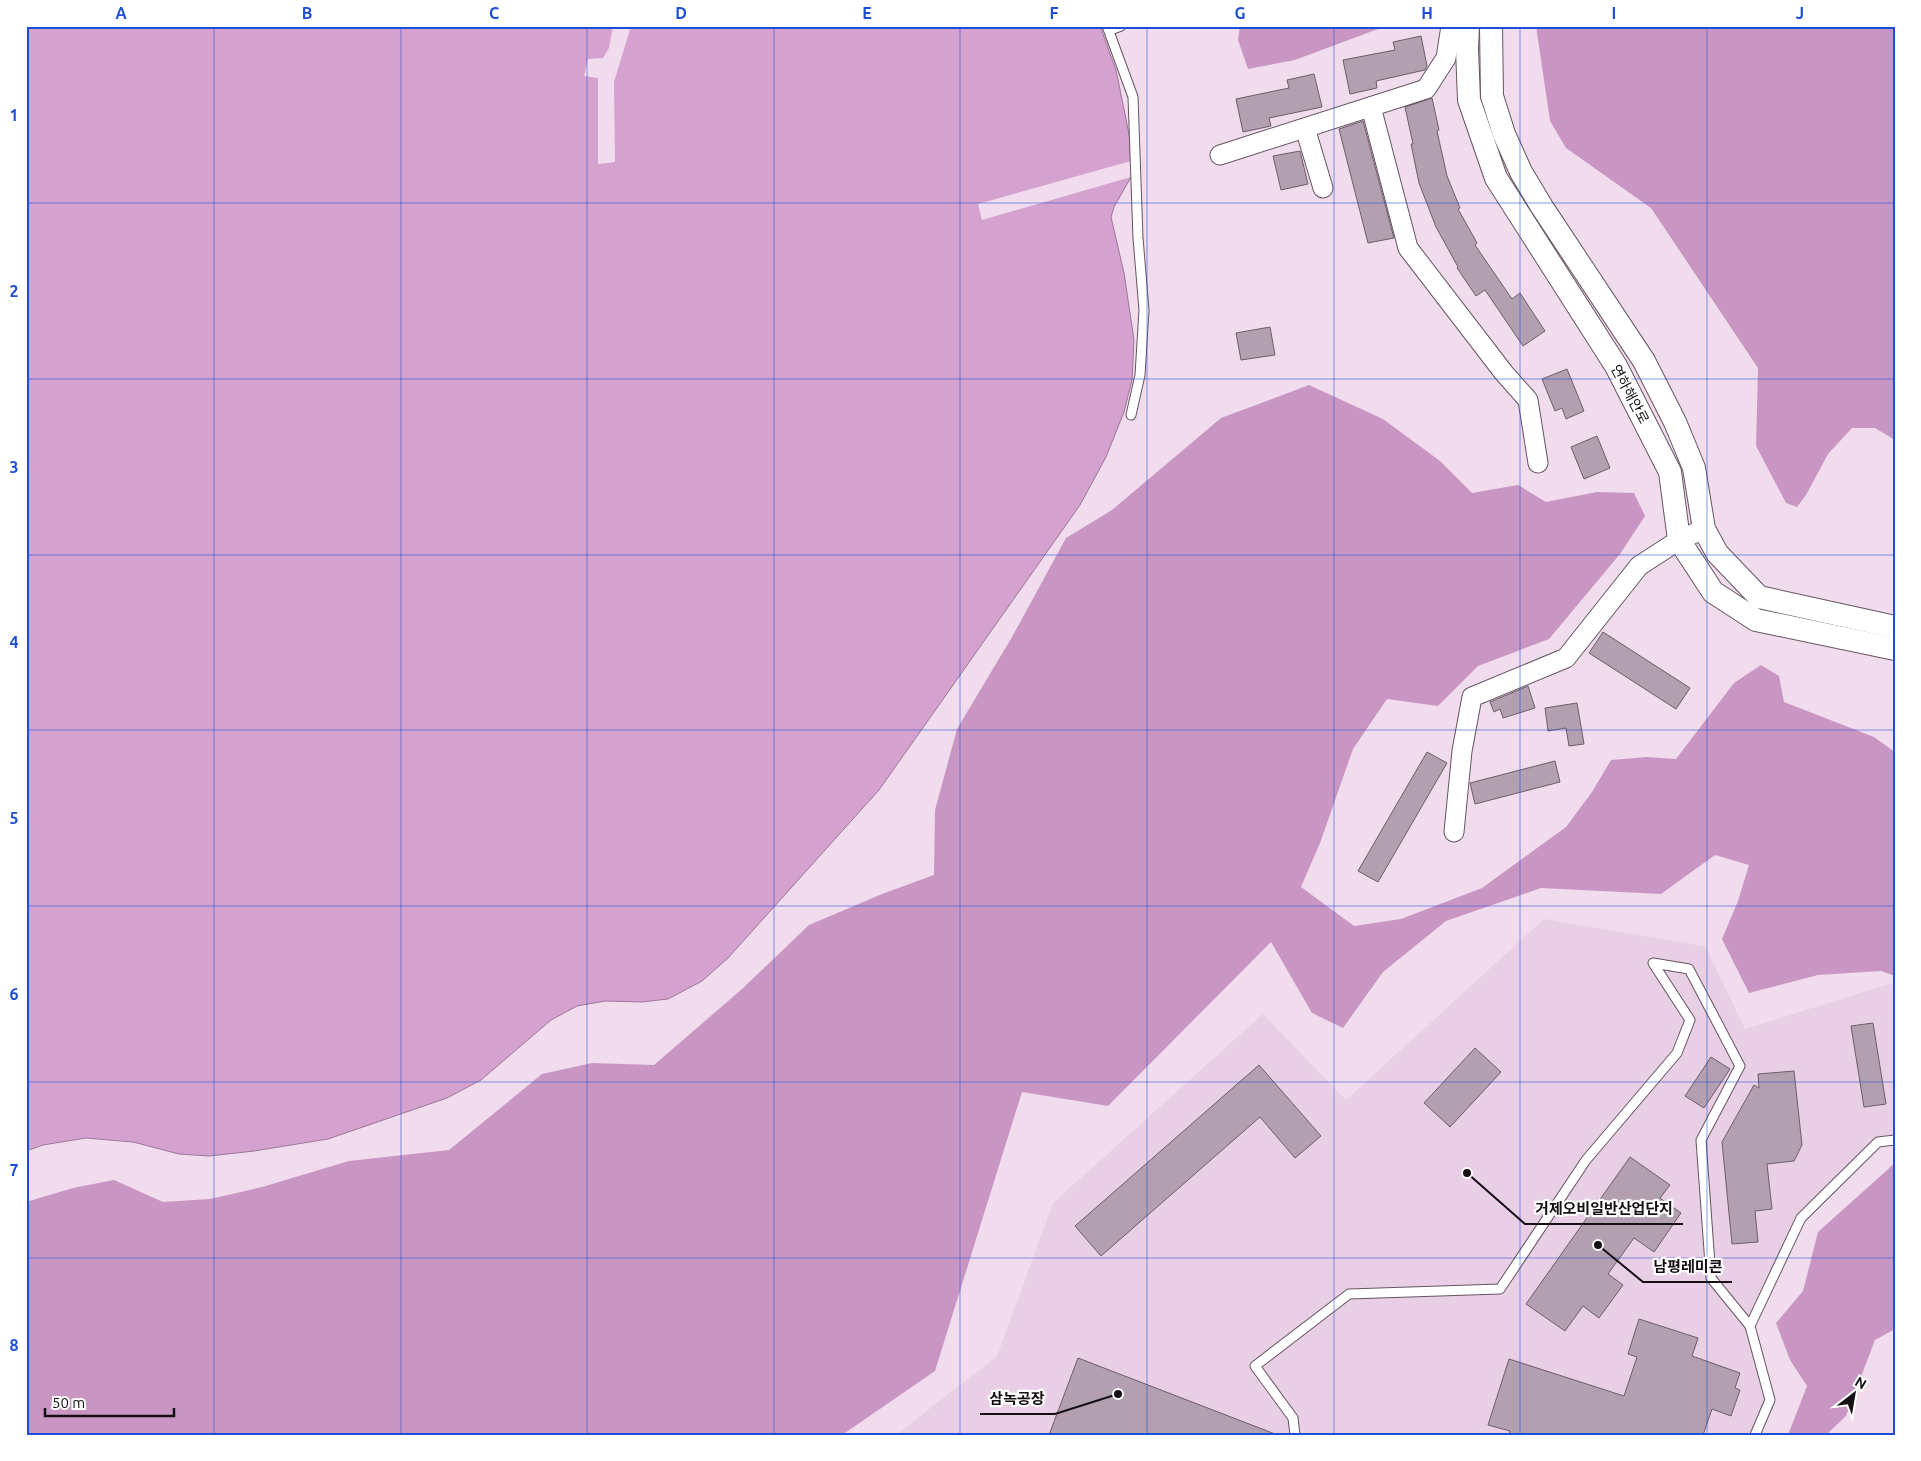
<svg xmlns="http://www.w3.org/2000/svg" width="1921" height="1461" viewBox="0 0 1921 1461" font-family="Ubuntu,'Noto Sans KR',sans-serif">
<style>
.built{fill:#e9cfe5}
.forest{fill:#c996c3}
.water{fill:#d5a2cf;stroke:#9b7697}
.pier{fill:#f0dced}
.building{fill:#b29faf;stroke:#6d5c6a}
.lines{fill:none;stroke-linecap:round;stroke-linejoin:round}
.service-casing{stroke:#655462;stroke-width:11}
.minor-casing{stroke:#655462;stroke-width:21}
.tertiary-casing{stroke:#655462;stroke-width:24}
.service{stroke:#fff;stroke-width:9}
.minor{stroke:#fff;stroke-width:19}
.tertiary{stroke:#fff;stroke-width:22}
.grid{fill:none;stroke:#1d4ed8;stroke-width:1;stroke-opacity:0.55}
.labels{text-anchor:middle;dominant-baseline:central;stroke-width:4.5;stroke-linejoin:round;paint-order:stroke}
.street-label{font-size:14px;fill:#150f14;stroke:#fff}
.leader{fill:none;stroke:#150f14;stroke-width:2}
.callout-dot{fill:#150f14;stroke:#fff;stroke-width:2}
.callout-label{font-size:15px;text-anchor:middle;font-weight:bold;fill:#150f14;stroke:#fff;stroke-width:4.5;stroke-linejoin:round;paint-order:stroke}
.neatline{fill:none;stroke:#1d4ed8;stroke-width:2}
.grid-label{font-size:16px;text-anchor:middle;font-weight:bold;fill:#1d4ed8}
</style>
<rect width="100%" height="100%" fill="#f0dced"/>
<!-- built -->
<path class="built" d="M1544 919 1705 946 1745 1029 1892 983 1895 1000V1140L1878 1142 1801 1218 1750 1325 1770 1400 1759 1435H896L997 1356 1053 1203 1263 1014 1346 1100Z"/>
<!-- forest -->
<g class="forest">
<path d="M1240 26H1386L1295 60 1248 69 1238 40Z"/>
<path d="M1536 26H1895V440L1875 428H1852L1828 454 1806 495 1797 507 1786 503 1756 446 1758 368 1651 208 1566 148 1550 121Z"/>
<path d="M1309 385 1383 419 1440 461 1472 493 1518 485 1546 502 1597 492 1634 493 1645 516 1620 554 1549 639 1478 666 1438 706 1387 699 1353 749 1320 843 1301 887 1354 926 1401 919 1482 888 1566 827 1592 792 1611 760 1647 757 1676 759 1734 683 1761 665 1779 676 1784 702 1874 737 1895 752V976L1881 971 1818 975 1749 993 1722 939 1738 901 1749 865 1715 855 1661 894 1541 888 1446 921 1383 972 1343 1028 1312 1013 1271 942 1108 1106 1022 1092 935 1371 842 1435H26V1202L73 1188 114 1180 163 1202 210 1199 262 1187 349 1161 449 1150 542 1074 592 1063 654 1065 742 989 809 925 882 894 934 875 935 810 957 729 1012 637 1066 538 1112 510 1221 418Z"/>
<path d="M1895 1163V1329L1875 1340 1846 1416 1826 1435H1788L1807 1386 1790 1360 1776 1323 1803 1291 1818 1232Z"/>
</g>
<!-- water -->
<path class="water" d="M26 26H1100L1116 70 1130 139 1131 177 1114 207 1111 217 1124 273 1134 340 1132 380 1124 412 1106 457 1080 505 879 790 728 958 702 981 668 999 642 1002 605 1001 577 1006 551 1020 481 1080 447 1098 328 1139 254 1151 209 1156 179 1154 133 1142 86 1138 43 1145 26 1151Z"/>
<!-- pier -->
<g class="pier">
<path d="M613 26H631L614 82 615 162 598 164V78L584 76 588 59 603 58 609 48Z"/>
<path d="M1131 161V177L982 220 978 204Z"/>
</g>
<!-- building -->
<g class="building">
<path d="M1421 36 1427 66 1425 70 1376 81 1377 88 1350 94 1343 60 1395 50 1393 42Z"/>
<path d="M1314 74 1322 107 1269 118 1271 126 1243 132 1236 99 1289 88 1287 80Z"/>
<path d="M1432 98 1439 130 1437 131 1447 176 1460 208 1458 209 1477 243 1475 245 1512 299 1520 293 1545 331 1523 346 1485 290 1476 296 1457 268 1458 267 1436 227 1419 183 1411 144H1413L1405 107Z"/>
<path d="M1363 121 1394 238 1368 243 1339 129Z"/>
<path d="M1300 151 1308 184 1281 190 1273 156Z"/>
<path d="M1270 327 1275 355 1241 360 1236 333Z"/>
<path d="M1567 369 1584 411 1566 419 1562 408 1555 411 1542 379Z"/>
<path d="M1597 436 1610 468 1584 479 1571 447Z"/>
<path d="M1603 632 1690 688 1676 709 1589 653Z"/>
<path d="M1528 686 1535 708 1503 718 1500 709 1494 712 1490 702Z"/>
<path d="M1577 703 1584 744 1569 746 1566 728 1548 731 1545 708Z"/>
<path d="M1427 752 1447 763 1378 882 1358 871Z"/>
<path d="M1555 761 1560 782 1475 804 1470 783Z"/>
<path d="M1873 1023 1886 1104 1864 1107 1851 1026Z"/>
<path d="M1475 1048 1501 1072 1450 1127 1424 1103Z"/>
<path d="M1711 1057 1730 1069 1704 1108 1685 1096Z"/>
<path d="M1259 1065 1321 1136 1295 1158 1260 1117 1101 1256 1075 1226Z"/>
<path d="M1794 1071 1802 1145 1794 1161 1767 1164 1772 1209 1755 1211 1758 1242 1732 1244 1722 1142 1754 1085 1759 1088 1758 1074Z"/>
<path d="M1630 1157 1670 1185 1660 1198 1681 1213 1654 1252 1634 1238 1608 1274 1623 1285 1599 1318 1583 1306 1565 1331 1526 1304Z"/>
<path d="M1639 1319 1698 1338 1692 1356 1740 1373 1735 1388 1740 1390 1731 1416 1712 1409 1703 1435H1509L1510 1431 1488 1425 1509 1359 1624 1396 1637 1357 1628 1354Z"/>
<path d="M1078 1358 1275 1434 1274 1435H1049Z"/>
</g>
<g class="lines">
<!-- service casing -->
<g class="service-casing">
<g id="service">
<path d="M1107 26 1133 97 1138 238 1144 310 1140 375 1131 415"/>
<path d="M1112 26 1113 29 1121 26"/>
<path d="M1295 1435 1293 1418 1255 1366 1349 1294 1500 1289 1586 1160 1677 1053 1690 1020 1653 963 1689 969 1740 1066 1701 1140 1711 1278 1750 1326"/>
<path d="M1755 1435 1770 1400 1750 1326 1801 1218 1878 1142 1895 1140"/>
</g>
</g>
<!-- minor casing -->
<g class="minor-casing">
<g id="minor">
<path d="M1371 107 1408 248 1504 373 1528 400 1538 463"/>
<path d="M1305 128 1323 188"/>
<path d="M1220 155 1426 89 1446 58 1451 26"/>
<path d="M1454 832 1462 751 1472 697 1566 658 1639 566 1679 540 1704 529"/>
</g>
</g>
<!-- tertiary casing -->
<g class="tertiary-casing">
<g id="tertiary">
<path d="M1468 26 1467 49 1469 100 1496 178 1616 366 1670 472 1679 540 1713 592 1756 620 1895 649"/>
<path d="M1491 26 1492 96 1504 134 1521 172 1542 207 1644 361 1675 422 1694 468 1704 529 1717 553 1759 597 1895 627"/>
</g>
</g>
<!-- service -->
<use href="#service" class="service"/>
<!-- minor -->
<use href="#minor" class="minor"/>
<!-- tertiary -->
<use href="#tertiary" class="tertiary"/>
</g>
<!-- grid -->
<path class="grid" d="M214 26V1435M401 26V1435M587 26V1435M774 26V1435M960 26V1435M1147 26V1435M1334 26V1435M1520 26V1435M1707 26V1435M26 203H1895M26 379H1895M26 555H1895M26 730H1895M26 906H1895M26 1082H1895M26 1258H1895"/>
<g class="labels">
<!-- street labels -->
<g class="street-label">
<text transform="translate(1630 394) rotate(62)">연하해안로</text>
</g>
</g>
<!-- callouts -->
<path class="leader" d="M1467 1173L1525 1224H1683M1598 1245L1643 1282H1732M1118 1394L1055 1414H980"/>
<g class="callout-dot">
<circle cx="1467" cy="1173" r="5"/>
<circle cx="1598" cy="1245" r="5"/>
<circle cx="1118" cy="1394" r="5"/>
</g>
<g class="callout-label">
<text x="1604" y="1214">거제오비일반산업단지</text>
<text x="1688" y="1272">남평레미콘</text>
<text x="1017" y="1404">삼녹공장</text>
</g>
<!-- border -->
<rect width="1921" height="1461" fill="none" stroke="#ffffff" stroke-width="55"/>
<!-- north arrow -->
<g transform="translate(1854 1394) rotate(31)" stroke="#ffffff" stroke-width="4" paint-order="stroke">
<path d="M0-4L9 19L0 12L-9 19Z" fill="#150f14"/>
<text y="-8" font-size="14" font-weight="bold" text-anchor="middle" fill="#150f14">N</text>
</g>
<!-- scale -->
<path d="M45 1408v8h129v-8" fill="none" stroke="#150f14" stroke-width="2.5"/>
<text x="52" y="1408" font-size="15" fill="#150f14" stroke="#ffffff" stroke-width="4" paint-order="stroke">50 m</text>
<rect x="28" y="28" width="1866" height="1406" class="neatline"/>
<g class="grid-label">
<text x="121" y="19">A</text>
<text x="307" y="19">B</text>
<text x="494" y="19">C</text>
<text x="681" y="19">D</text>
<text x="867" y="19">E</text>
<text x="1054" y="19">F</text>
<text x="1240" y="19">G</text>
<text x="1427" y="19">H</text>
<text x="1614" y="19">I</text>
<text x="1800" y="19">J</text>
<text x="14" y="121">1</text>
<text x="14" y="297">2</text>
<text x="14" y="473">3</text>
<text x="14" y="648">4</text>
<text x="14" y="824">5</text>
<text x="14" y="1000">6</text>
<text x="14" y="1176">7</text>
<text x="14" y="1351">8</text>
</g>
</svg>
